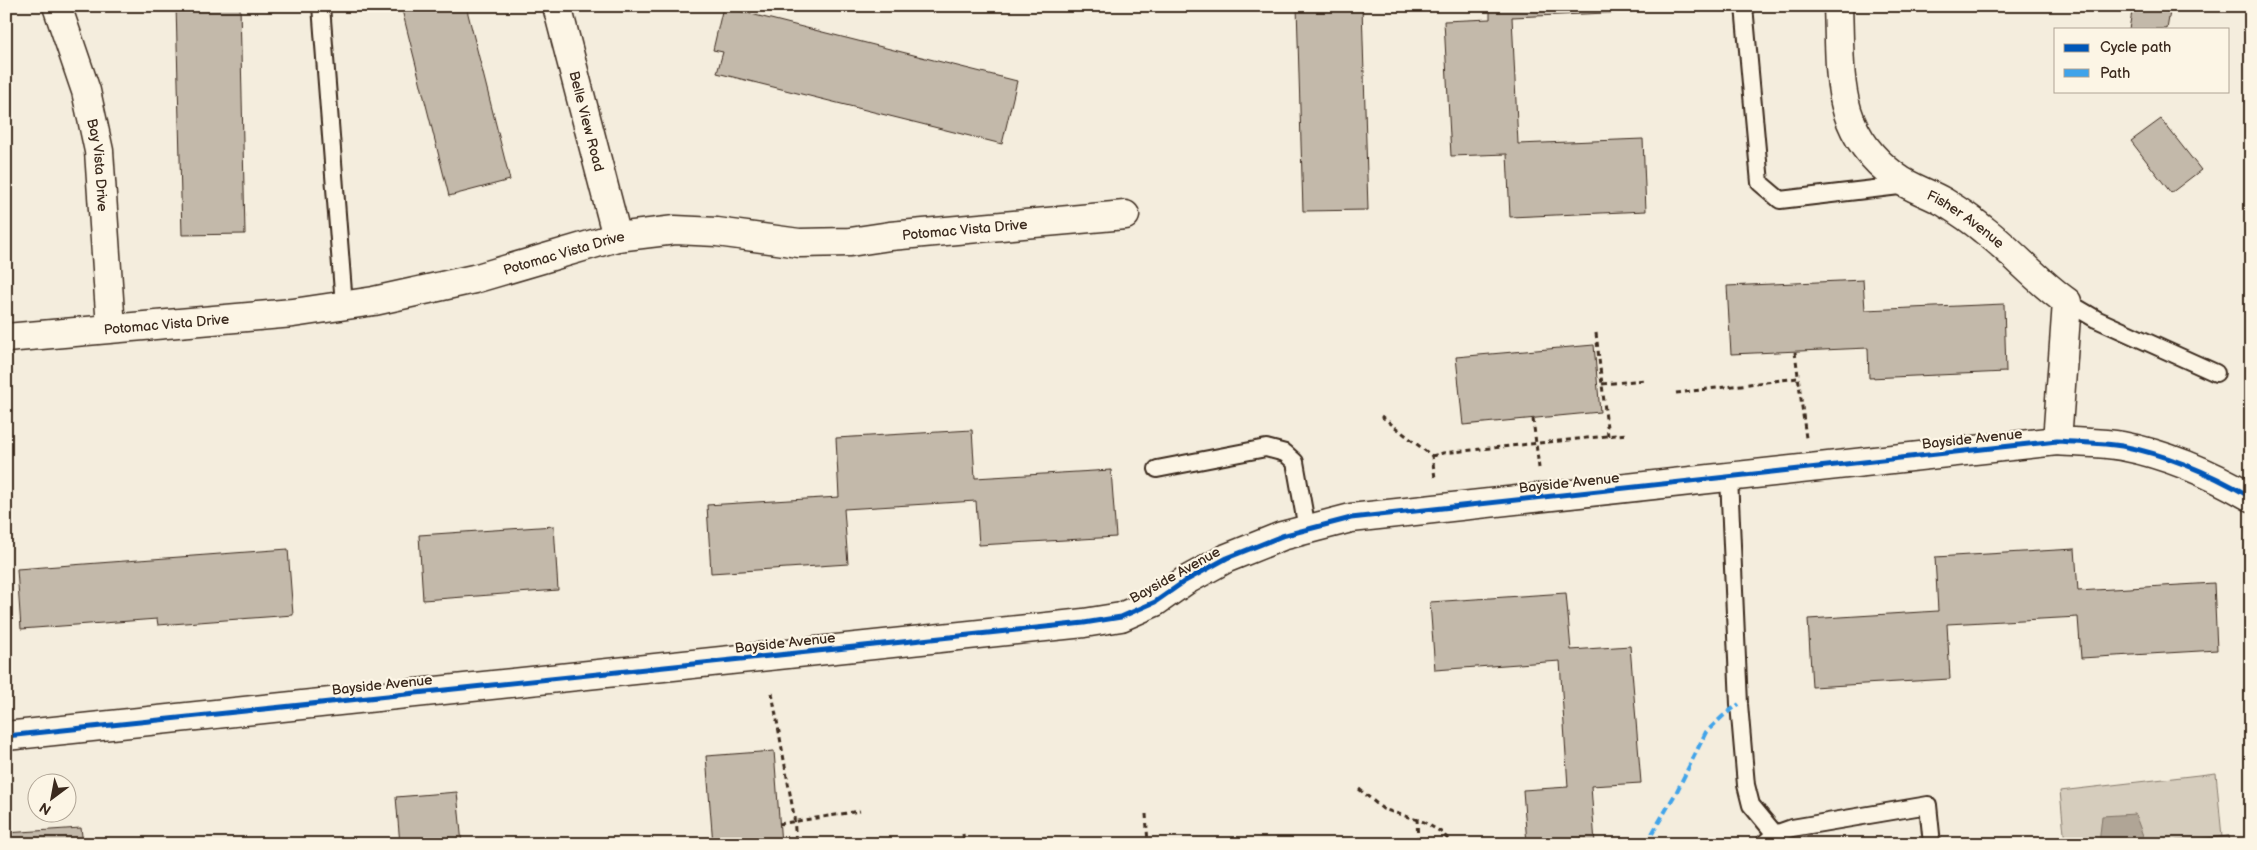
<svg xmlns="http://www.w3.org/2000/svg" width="2257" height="850" viewBox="0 0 2257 850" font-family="'Balsamiq Sans',sans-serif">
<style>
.green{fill:#d6cdbd;stroke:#887c6e}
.water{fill:#b0a596;stroke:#817466}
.building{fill:#c3b9aa;stroke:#3b2a1e}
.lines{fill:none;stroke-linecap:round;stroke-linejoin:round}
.lane-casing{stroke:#3b2a1e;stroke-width:20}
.street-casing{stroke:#3b2a1e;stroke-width:31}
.path{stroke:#3b2a1e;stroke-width:3;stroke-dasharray:5 4;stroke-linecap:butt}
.lane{stroke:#fcf5e5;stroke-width:16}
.street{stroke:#fcf5e5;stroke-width:28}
.quiet{stroke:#3fa3ea;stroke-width:4;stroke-dasharray:8 4;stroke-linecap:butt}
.cycleway-casing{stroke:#fcf5e5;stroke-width:8}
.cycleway{stroke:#0057b8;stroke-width:5}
.labels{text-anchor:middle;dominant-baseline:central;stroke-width:4.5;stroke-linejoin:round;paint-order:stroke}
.street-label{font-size:14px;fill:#3b2a1e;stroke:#fcf5e5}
</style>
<rect width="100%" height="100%" fill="#f4eddd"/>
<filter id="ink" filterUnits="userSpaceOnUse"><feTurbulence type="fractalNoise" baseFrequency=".02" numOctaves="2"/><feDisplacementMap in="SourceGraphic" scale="10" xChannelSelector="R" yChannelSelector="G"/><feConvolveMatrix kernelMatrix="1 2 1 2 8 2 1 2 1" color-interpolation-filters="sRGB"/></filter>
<g filter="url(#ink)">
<!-- green -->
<path class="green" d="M2216 773 2222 837 2176 841V844H2065L2060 791Z"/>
<!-- water -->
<path class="water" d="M2135 814 2146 844H2099L2102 816Z"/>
<!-- building -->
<g class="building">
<path d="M176 6H240L245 234 182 235Z"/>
<path d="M401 6H466L510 180 449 196Z"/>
<path d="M1297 6H1362L1368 210 1303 211Z"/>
<path d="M1490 6H1631V12L1512 17 1518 144 1643 139 1646 211 1510 217 1507 154 1451 156 1444 21 1490 19Z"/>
<path d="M2133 6H2171L2167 29H2129Z"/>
<path d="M723 7 1017 81 1002 144 717 73 723 52 713 50Z"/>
<path d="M2161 119 2201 170 2171 193 2131 141Z"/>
<path d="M1863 280 1865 310 2004 304 2006 372 1869 378 1868 348 1731 354 1727 286Z"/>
<path d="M1594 345 1600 412 1463 425 1456 357Z"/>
<path d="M972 430 975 478 1111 470 1116 537 979 545 976 501 844 509 848 564 711 573 707 505 839 497 836 438Z"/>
<path d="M554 526 558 590 423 600 419 535Z"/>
<path d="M288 549 293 615 158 625 157 619 21 629 17 569Z"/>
<path d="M2075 549 2078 591 2214 583 2217 650 2081 658 2078 617 1947 624 1950 679 1812 687 1808 619 1938 611 1935 557Z"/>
<path d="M1566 593 1571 650 1630 646 1641 783 1591 786 1595 844H1527L1523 790 1568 787 1560 661 1435 670 1430 602Z"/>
<path d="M774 751 781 844H713L706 756Z"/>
<path d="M457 792 462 844H400L396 797Z"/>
<path d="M81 828 83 844H6V833Z"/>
<path d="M2229 836 2230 844H2176V841Z"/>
</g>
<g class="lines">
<!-- lane casing -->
<g class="lane-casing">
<g id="lane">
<path d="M321 6 344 305"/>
<path d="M1744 6 1760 183 1780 200 1908 185"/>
<path d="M2067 302 2096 319 2216 373"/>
<path d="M1157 469 1266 448 1285 453 1295 462 1307 529"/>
<path d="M1729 477 1739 704 1746 785 1751 805 1775 834"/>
<path d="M1764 844 1775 834 1792 828 1928 805 1932 844"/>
</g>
</g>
<!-- street casing -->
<g class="street-casing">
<g id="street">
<path id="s1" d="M57 6 86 91 99 151 111 328"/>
<path id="s2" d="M557 6 617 237"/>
<path id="s3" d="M1838 6C1841 76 1833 131 1896 177 1910 188 1929 193 1944 202 1957 210 1972 220 1984 230 2013 252 2037 281 2067 302L2057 441"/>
<path id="s4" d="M6 338 293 313 374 301 474 279 617 237 675 230 717 232 799 243 850 242 890 236 1125 215"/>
<path d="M6 736 1084 623 1121 617 1155 602 1185 581 1227 558 1282 536 1351 518 2057 441C2079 443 2101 442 2122 446 2169 455 2210 473 2251 497"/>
</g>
</g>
<!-- path -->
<g class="path">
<path d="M1596 333 1608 436"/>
<path d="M1795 352 1806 438"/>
<path d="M1602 384 1646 380"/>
<path d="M1676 393 1798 378"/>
<path d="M1381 416 1432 456 1435 478"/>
<path d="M1533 419 1539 468"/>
<path d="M1432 456 1443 453 1626 434"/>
<path d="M772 693 794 816 796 844"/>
<path d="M1359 789 1383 809 1424 822 1441 832 1453 844"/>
<path d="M1146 814 1148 844"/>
<path d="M1417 818 1418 844"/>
<path d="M779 824 860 811"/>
<path d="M963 834 964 844"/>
<path d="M863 844 870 838"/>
</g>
<!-- lane -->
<use href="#lane" class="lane"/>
<!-- street -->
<use href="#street" class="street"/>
<!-- quiet -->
<path class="quiet" d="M1646 844 1677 791 1706 732 1723 716 1739 704"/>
<!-- cycleway casing -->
<g class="cycleway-casing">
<path id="cycleway" d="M6 736 1084 623 1121 617 1155 602 1185 581 1227 558 1282 536 1351 518 2057 441C2079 443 2101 442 2122 446 2169 455 2210 473 2251 497"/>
</g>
<!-- cycleway -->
<use href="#cycleway" class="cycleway"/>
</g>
</g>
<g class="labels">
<!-- street labels -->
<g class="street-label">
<text stroke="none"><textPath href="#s2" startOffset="119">Belle View Road</textPath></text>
<text stroke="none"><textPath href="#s1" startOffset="165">Bay Vista Drive</textPath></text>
<text stroke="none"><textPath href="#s3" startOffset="271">Fisher Avenue</textPath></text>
<text stroke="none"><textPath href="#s4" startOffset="971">Potomac Vista Drive</textPath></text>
<text stroke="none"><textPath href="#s4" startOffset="566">Potomac Vista Drive</textPath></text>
<text stroke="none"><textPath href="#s4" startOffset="161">Potomac Vista Drive</textPath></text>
<text transform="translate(1972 439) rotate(-6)">Bayside Avenue</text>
<text transform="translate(1569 483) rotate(-6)">Bayside Avenue</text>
<text transform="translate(1175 575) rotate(-29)">Bayside Avenue</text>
<text transform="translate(785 643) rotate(-6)">Bayside Avenue</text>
<text transform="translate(382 685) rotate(-6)">Bayside Avenue</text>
</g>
</g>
<!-- margin -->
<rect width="2257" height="850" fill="none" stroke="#fcf5e5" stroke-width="25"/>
<rect x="12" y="12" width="2232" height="825" fill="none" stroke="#3b2a1e" stroke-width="2" filter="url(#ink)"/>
<!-- legend -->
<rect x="2054" y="28" width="175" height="65" fill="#fcf5e5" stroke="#afa495"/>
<rect x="2064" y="44" width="25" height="8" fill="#0057b8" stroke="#afa495"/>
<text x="2100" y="52" font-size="15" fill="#3b2a1e">Cycle path</text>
<rect x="2064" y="69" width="25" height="8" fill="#3fa3ea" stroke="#afa495"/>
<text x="2100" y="78" font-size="15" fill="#3b2a1e">Path</text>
<!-- north arrow -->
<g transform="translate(52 798) rotate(212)"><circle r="24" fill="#fcf5e5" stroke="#afa495"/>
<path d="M0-4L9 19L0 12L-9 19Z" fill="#3b2a1e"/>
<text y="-8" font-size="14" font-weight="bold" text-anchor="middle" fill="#3b2a1e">N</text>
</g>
</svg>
